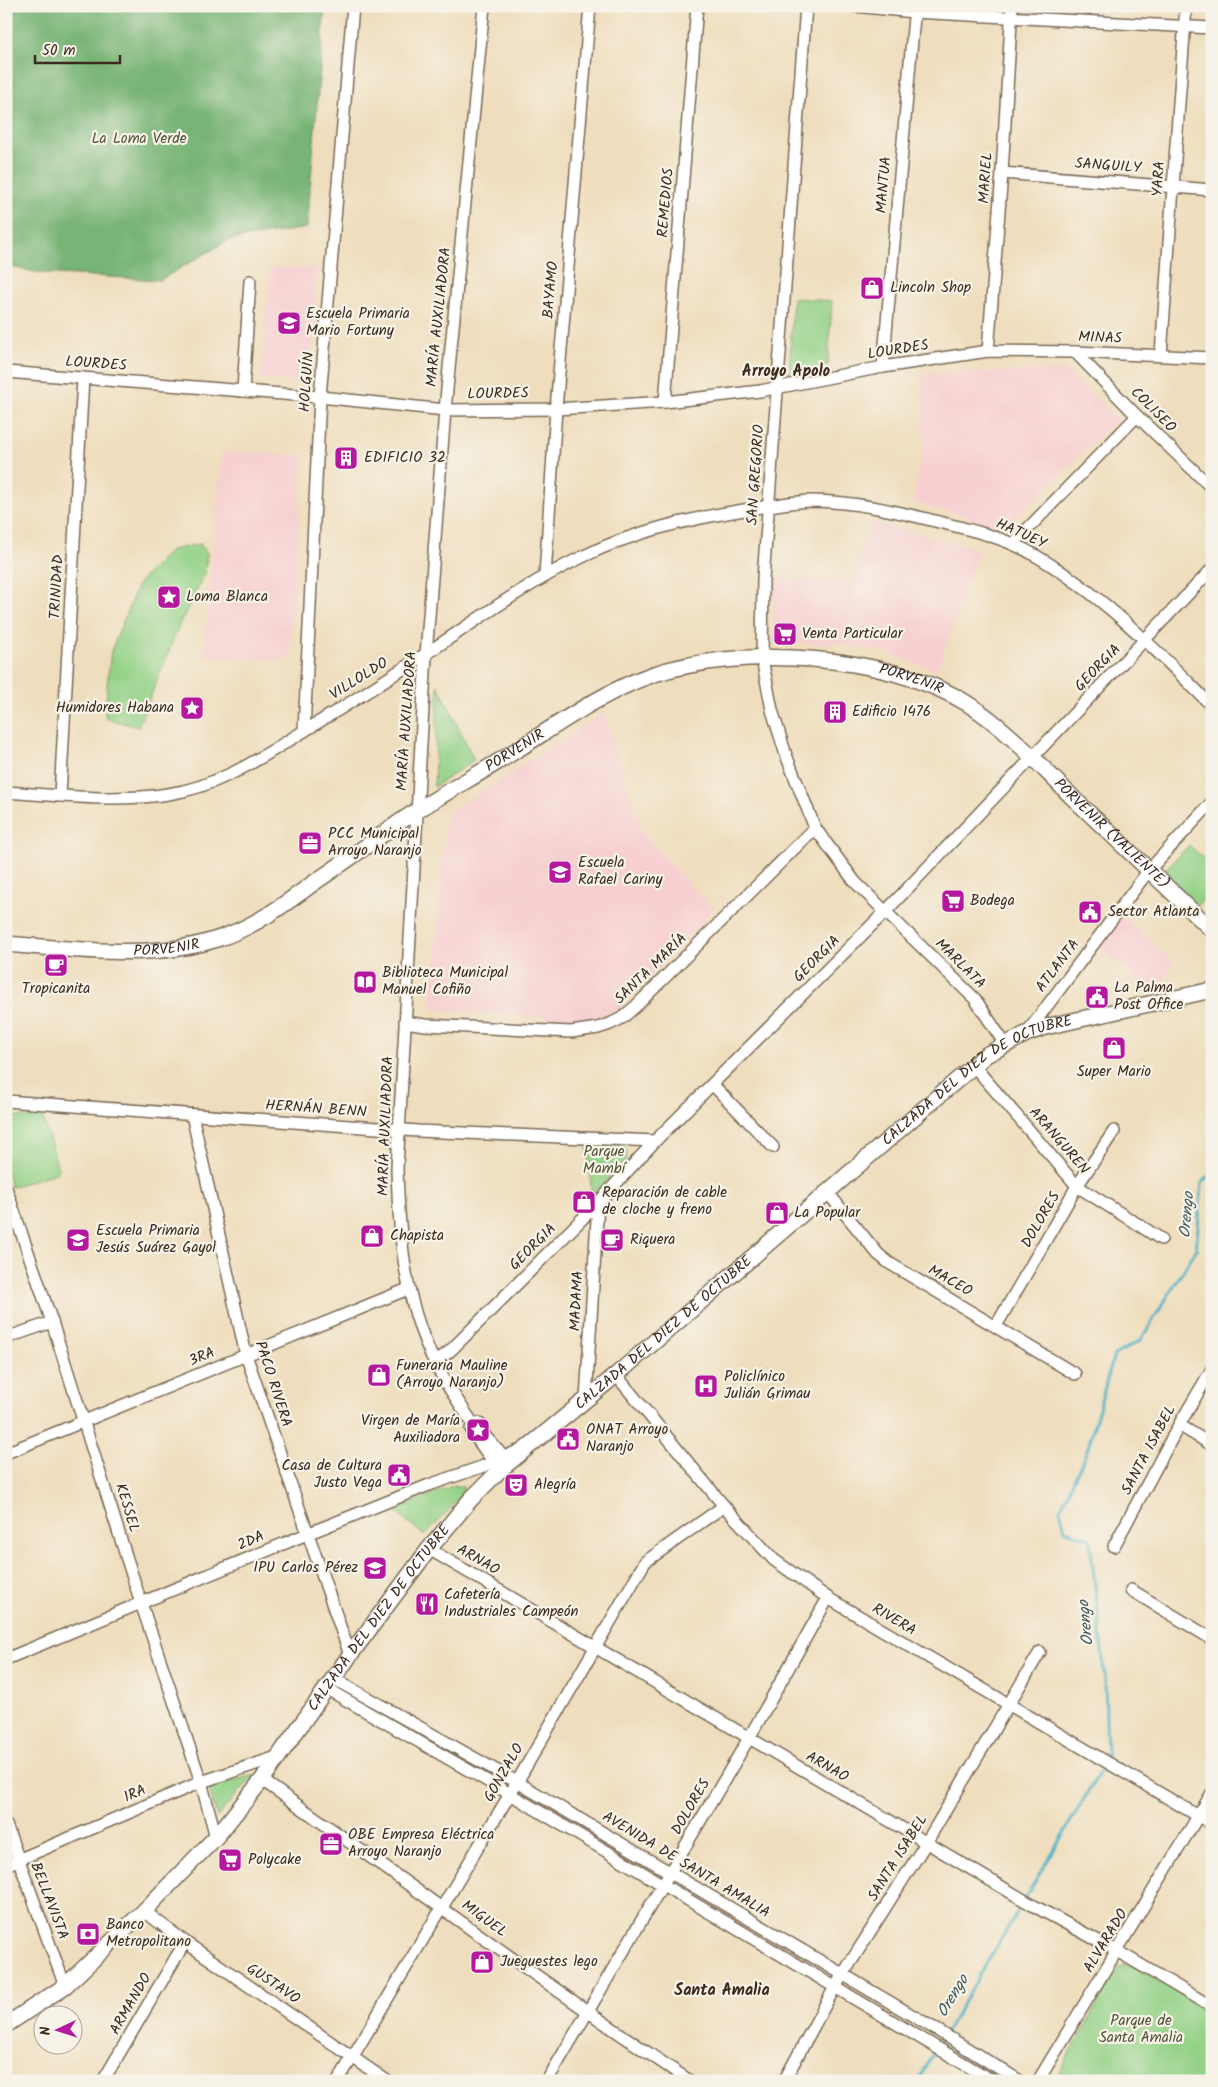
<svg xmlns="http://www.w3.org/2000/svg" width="1218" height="2087" viewBox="0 0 1218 2087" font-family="Kalam,sans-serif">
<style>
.built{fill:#f7cfd0}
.industrial{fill:#d2bdc5}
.green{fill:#94d288;stroke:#687e53}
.forest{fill:#77b474;stroke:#596f49}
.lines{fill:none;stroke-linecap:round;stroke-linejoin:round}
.stream{stroke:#44aec3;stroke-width:3}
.minor-casing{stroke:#7a6956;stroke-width:14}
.major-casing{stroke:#7a6956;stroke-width:18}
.minor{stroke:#fff;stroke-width:11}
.major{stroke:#fff;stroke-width:15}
.labels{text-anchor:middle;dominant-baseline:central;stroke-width:4.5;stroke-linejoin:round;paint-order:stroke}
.park-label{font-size:15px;fill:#515438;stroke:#f7f3e8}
.street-label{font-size:15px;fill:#3b2a1e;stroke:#f7f3e8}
.poi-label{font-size:15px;fill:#3b2a1e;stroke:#f7f3e8;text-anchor:start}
.neighbourhood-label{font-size:16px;font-weight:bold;fill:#3b2a1e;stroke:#f7f3e8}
.water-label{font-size:16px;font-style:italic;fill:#3e5858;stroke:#f7f3e8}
</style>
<rect width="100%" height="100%" fill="#f7f3e8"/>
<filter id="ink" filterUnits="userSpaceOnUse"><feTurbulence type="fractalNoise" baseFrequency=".02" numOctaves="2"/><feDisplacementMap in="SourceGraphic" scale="10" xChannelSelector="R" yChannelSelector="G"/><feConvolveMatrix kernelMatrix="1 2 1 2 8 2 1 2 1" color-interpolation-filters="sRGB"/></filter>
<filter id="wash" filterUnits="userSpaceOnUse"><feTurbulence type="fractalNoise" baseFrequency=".0096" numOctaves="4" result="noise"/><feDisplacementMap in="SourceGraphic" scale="20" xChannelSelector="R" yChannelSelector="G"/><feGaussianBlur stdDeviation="1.12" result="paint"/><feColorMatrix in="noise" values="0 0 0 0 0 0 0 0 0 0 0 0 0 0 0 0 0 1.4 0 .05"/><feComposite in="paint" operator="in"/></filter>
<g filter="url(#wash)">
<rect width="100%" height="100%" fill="#efdebd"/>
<!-- built -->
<g class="built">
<path d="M270 268H317L310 382 261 379Z"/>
<path d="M1066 370 1118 419 1003 530 962 515 913 503 924 439 922 374Z"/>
<path d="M222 452 303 455 289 661 203 656Z"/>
<path d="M870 522 979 549 937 671 885 652 842 644 771 643 776 578 853 583Z"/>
<path d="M604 713 643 834 714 910 618 1010 582 1020 431 1009 446 815Z"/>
<path d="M1120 913 1174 963 1161 984 1146 986 1098 945Z"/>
</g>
<!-- industrial -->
<path class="industrial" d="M1016 6H1099V17L1015 12Z"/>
<!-- green -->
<g class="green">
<path d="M793 298 832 301 828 365 789 374Z"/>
<path d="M200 544 207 553 205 574 181 621 138 727 105 718 107 685 111 651 139 582 171 550Z"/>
<path d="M438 685 474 760 434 787Z"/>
<path d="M1189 845 1212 867V890L1197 906 1163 872Z"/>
<path d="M6 1116 43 1118 59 1172 11 1187 6 1170Z"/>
<path d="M623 1145 627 1151 626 1161 592 1196 587 1146Z"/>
<path d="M455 1485 463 1487 464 1493 425 1536 394 1510Z"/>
<path d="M255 1774 217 1817 209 1789Z"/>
<path d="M1123 1965H1131L1212 2011V2081H1054L1117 1969Z"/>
</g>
<!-- forest -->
<path class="forest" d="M18 6H325L307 228 229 240 160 280 40 273 6 266V22H10Z"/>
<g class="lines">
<!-- stream -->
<g class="stream">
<path d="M1107 1759 1105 1679 1090 1539 1065 1530 1060 1510 1087 1451 1114 1355 1141 1340 1196 1250 1202 1183 1212 1173"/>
<path d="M1026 1897 1104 1765"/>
<path d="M917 2081 1023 1902"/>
</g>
</g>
</g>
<g filter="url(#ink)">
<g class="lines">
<!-- minor casing -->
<g class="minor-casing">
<g id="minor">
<path d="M806 6 763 579 762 659 772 710 786 755 815 828 855 882 975 999 1005 1044"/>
<path d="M855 6 914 12 1212 28"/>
<path d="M1002 173 1212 190"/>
<path d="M988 351 1002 173 1012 6"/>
<path d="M1075 352 1137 416 1212 488"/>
<path d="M1161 355 1186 6"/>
<path d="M883 367 915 6"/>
<path d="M6 372 320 397 445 410 556 409 665 402 760 391 883 367 988 351 1075 352 1212 358"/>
<path d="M243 391 250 281"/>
<path d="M665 402 697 6"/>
<path d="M1013 544 1137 416"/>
<path d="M545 576 556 409 590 6"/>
<path d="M304 731 320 397 353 6"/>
<path d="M6 792C56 796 119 802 168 794 216 787 256 761 296 736 329 716 361 696 393 675 456 636 515 589 582 557 634 531 693 518 750 509 770 506 790 502 810 501 855 501 899 512 943 523 976 531 1009 539 1038 557 1104 596 1158 652 1212 706"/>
<path d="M60 796 83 378"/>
<path d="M405 1022 425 1025 571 1032 598 1028 610 1024 622 1018 636 1006 815 828"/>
<path d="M1026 1034 1149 870 1212 802"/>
<path d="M973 1065 1077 1186 1161 1239"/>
<path d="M713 1085 773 1147"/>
<path d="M6 1101 418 1131 655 1141"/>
<path d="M192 1115 246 1355 350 1655"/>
<path d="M6 1188 52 1322 141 1603 201 1782 216 1837"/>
<path d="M828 1193 878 1254 889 1263 1075 1374"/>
<path d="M996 1326 1077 1186 1114 1131"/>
<path d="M6 1338 52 1322"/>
<path d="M435 1363 451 1350 598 1203 655 1141 886 911 1212 569"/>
<path d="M616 1375 724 1506 774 1560 828 1598 1212 1824"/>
<path d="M586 1400 598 1203"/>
<path d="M473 1424C463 1408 451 1392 442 1376 405 1312 399 1239 397 1168L426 655 445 410 484 6"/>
<path d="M473 1424 471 1429C472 1433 493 1461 497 1467"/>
<path d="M473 1424 478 1423 481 1425 484 1435 507 1461"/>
<path d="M1179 1425 1212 1445"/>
<path d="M6 1453 408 1289"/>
<path d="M1114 1546 1179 1425 1212 1369"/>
<path d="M429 1549 1034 1906 1117 1951 1212 2007"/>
<path d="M1131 1590 1212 1639"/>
<path d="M6 1659 307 1534 429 1485 484 1466 518 1451"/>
<path d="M334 1679 517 1782 932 2027 1020 2081"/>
<path d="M327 1689 510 1794 993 2081"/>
<path d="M262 1780C404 1880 544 1984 690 2081"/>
<path d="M6 1825 65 1986"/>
<path d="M6 1865 201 1782 277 1757"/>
<path d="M144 1911 185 1942 387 2081"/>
<path d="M103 2081 185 1942"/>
<path d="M338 2081 510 1794 645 1562 724 1506"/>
<path d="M547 2081 749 1738 828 1598"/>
<path d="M784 2081 835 1987 926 1843 1040 1652"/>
<path d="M1038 2081 1212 1793"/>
</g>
</g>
<!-- major casing -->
<g class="major-casing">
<g id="major">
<path id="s1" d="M6 944C73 949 156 961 220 938 256 926 285 904 315 882 342 864 368 845 394 826 432 799 473 778 512 753 557 725 601 693 651 675 740 645 887 653 968 704 1004 726 1041 766 1071 796 1118 841 1165 885 1212 930"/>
<path id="s2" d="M6 2025 65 1986 144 1911 216 1837 262 1780 350 1655 429 1549 471 1499 500 1470 616 1375 986 1055 1026 1034 1045 1027 1212 990"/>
</g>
</g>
<!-- minor -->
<use href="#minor" class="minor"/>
<!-- major -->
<use href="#major" class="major"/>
</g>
</g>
<!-- icons -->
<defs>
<g id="shop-square" transform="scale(1.25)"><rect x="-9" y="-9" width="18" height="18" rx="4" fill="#b5179e" stroke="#f7f3e8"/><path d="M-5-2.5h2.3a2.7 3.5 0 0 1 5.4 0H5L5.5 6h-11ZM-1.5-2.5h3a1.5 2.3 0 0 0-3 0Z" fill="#fff"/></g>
<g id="school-square" transform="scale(1.25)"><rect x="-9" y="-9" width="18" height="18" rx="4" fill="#b5179e" stroke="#f7f3e8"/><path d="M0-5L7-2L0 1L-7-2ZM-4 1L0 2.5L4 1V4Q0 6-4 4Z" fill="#fff"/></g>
<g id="building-square" transform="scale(1.25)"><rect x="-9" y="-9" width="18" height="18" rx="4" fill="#b5179e" stroke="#f7f3e8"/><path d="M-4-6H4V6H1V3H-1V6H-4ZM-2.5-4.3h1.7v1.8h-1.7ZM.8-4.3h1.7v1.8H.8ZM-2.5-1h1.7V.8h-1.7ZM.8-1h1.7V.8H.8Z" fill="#fff"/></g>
<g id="sight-square" transform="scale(1.25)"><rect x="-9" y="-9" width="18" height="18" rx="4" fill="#b5179e" stroke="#f7f3e8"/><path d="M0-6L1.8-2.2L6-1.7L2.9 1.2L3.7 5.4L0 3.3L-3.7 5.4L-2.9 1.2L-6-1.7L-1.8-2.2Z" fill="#fff"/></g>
<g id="supermarket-square" transform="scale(1.25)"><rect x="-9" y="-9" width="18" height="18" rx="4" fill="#b5179e" stroke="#f7f3e8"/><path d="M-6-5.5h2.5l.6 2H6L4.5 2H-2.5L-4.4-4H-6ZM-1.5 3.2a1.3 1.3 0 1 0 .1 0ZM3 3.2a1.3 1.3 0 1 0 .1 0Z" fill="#fff"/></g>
<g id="office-square" transform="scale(1.25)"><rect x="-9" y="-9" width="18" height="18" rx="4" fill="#b5179e" stroke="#f7f3e8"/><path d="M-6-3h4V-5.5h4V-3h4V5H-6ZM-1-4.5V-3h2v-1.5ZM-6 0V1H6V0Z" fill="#fff"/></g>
<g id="civic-square" transform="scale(1.25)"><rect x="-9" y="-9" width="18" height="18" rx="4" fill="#b5179e" stroke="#f7f3e8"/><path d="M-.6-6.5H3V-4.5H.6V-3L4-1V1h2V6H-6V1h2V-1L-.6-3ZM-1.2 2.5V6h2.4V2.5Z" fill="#fff"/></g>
<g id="cafe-square" transform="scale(1.25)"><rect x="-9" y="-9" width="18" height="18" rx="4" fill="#b5179e" stroke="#f7f3e8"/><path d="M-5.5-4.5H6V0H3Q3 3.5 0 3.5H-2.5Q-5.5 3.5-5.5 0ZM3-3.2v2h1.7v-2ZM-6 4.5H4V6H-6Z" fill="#fff"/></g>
<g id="library-square" transform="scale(1.25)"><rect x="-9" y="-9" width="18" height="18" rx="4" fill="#b5179e" stroke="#f7f3e8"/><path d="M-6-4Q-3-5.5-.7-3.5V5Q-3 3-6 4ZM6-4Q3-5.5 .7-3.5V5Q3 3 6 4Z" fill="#fff"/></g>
<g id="hospital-square" transform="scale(1.25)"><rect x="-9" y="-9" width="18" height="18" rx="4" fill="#b5179e" stroke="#f7f3e8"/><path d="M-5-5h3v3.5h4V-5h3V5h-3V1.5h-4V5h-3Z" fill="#fff"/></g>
<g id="theatre-square" transform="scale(1.25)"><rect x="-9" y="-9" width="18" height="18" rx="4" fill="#b5179e" stroke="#f7f3e8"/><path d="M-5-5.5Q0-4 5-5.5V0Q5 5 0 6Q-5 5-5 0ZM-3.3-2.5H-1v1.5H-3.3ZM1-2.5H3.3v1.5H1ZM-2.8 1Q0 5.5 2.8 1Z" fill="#fff"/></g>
<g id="restaurant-square" transform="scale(1.25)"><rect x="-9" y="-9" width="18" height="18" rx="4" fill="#b5179e" stroke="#f7f3e8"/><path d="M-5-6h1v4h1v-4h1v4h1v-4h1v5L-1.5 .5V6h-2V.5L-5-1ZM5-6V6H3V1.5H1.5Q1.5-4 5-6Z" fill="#fff"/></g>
<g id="bank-square" transform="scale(1.25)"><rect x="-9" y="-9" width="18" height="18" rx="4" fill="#b5179e" stroke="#f7f3e8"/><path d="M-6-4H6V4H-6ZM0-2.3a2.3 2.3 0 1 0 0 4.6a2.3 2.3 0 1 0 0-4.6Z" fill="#fff"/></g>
</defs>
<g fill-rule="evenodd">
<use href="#shop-square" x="872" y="288"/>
<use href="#school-square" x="289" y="323"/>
<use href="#building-square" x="346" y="458"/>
<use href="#sight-square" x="169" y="597"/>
<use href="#supermarket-square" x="785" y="634"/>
<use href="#sight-square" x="192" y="708"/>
<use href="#building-square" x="835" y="712"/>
<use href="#office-square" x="310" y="843"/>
<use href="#school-square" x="560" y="872"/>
<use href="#supermarket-square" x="953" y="901"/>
<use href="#civic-square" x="1090" y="912"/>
<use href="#cafe-square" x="56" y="965"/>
<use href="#library-square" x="365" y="982"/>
<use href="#civic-square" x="1097" y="997"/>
<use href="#shop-square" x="1114" y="1048"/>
<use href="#shop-square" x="584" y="1202"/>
<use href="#shop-square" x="777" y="1213"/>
<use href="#shop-square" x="372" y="1236"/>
<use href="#school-square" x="78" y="1240"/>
<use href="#cafe-square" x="612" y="1240"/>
<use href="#shop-square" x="379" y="1375"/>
<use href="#hospital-square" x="706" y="1386"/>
<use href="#sight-square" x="478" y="1430"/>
<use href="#civic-square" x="568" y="1439"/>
<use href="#civic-square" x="399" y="1475"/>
<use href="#theatre-square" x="516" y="1485"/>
<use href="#school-square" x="375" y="1568"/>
<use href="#restaurant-square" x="427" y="1604"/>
<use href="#office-square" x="331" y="1844"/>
<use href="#supermarket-square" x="230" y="1860"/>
<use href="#bank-square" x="88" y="1934"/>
<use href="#shop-square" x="482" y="1962"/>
</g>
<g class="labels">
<!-- park labels -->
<g class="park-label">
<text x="139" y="139">La Loma Verde</text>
<text x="604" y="1152">Parque<tspan x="604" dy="17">Mambí</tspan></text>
<text x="1141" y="2021">Parque de<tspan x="1141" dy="17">Santa Amalia</tspan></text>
</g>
<!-- street labels -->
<g class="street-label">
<text transform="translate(1108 166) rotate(4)">SANGUILY</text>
<text transform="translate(986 178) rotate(-86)">MARIEL</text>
<text transform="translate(1159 179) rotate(-86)">YARA</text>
<text transform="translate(884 185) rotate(-85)">MANTUA</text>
<text transform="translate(666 203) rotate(-85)">REMEDIOS</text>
<text transform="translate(551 290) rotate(-85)">BAYAMO</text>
<text transform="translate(439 317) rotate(-84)">MARÍA AUXILIADORA</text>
<text transform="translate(1100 338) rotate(2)">MINAS</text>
<text transform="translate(898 350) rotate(-9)">LOURDES</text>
<text transform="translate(96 364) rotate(4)">LOURDES</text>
<text transform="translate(307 382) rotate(-86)">HOLGUÍN</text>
<text transform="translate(498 394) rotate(-1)">LOURDES</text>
<text transform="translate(1153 410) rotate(45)">COLISEO</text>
<text transform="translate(756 475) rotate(-86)">SAN GREGORIO</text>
<text transform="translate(1021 534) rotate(24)">HATUEY</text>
<text transform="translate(57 587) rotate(-87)">TRINIDAD</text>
<text transform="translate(1098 668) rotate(-46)">GEORGIA</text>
<text transform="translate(359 679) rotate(-32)">VILLOLDO</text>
<text stroke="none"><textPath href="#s1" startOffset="986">PORVENIR</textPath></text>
<text transform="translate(407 721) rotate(-86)">MARÍA AUXILIADORA</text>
<text stroke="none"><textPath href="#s1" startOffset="566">PORVENIR</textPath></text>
<text stroke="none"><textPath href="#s1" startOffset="1242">PORVENIR (VALIENTE)</textPath></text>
<text stroke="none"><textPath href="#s1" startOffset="161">PORVENIR</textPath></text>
<text transform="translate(817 959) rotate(-45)">GEORGIA</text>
<text transform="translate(960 964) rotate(45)">MARLATA</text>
<text transform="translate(1058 966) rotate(-53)">ATLANTA</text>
<text transform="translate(651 969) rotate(-44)">SANTA MARÍA</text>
<text stroke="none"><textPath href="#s2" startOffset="1366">CALZADA DEL DIEZ DE OCTUBRE</textPath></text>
<text transform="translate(316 1109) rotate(4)">HERNÁN BENN</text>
<text transform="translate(386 1126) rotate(-88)">MARÍA AUXILIADORA</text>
<text transform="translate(1059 1141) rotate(49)">ARANGUREN</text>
<text transform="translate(1041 1220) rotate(-60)">DOLORES</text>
<text transform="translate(533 1247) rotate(-45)">GEORGIA</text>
<text transform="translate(950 1281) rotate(30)">MACEO</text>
<text transform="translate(577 1301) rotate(-87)">MADAMA</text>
<text stroke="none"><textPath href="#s2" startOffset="961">CALZADA DEL DIEZ DE OCTUBRE</textPath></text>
<text transform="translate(202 1357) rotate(-22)">3RA</text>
<text transform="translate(273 1384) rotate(72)">PACO RIVERA</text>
<text transform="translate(1149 1450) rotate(-62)">SANTA ISABEL</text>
<text transform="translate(127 1508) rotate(73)">KESSEL</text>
<text transform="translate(251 1541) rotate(-23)">2DA</text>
<text transform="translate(478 1560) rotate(30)">ARNAO</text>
<text stroke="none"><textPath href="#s2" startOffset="556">CALZADA DEL DIEZ DE OCTUBRE</textPath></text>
<text transform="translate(894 1620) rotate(31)">RIVERA</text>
<text transform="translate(827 1767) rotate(30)">ARNAO</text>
<text transform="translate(504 1773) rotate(-60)">GONZALO</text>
<text transform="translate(135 1794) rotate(-23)">1RA</text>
<text transform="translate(691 1807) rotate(-60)">DOLORES</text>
<text transform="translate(898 1858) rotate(-58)">SANTA ISABEL</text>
<text transform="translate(686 1865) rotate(31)">AVENIDA DE SANTA AMALIA</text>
<text transform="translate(49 1901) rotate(69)">BELLAVISTA</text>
<text transform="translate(484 1919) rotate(36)">MIGUEL</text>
<text transform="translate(1106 1941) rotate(-59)">ALVARADO</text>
<text transform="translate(273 1984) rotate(34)">GUSTAVO</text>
<text transform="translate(131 2004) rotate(-60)">ARMANDO</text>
</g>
<!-- poi labels -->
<g class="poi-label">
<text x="890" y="288">Lincoln Shop</text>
<text x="306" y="314">Escuela Primaria<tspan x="306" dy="17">Mario Fortuny</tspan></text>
<text x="364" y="458">EDIFICIO 32</text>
<text x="186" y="597">Loma Blanca</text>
<text x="802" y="634">Venta Particular</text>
<text x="174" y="708" text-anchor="end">Humidores Habana</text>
<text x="852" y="712">Edificio 1476</text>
<text x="328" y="834">PCC Municipal<tspan x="328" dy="17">Arroyo Naranjo</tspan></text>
<text x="578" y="863">Escuela<tspan x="578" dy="17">Rafael Cariny</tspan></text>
<text x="970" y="901">Bodega</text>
<text x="1108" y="912">Sector Atlanta</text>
<text x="382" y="973">Biblioteca Municipal<tspan x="382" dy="17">Manuel Cofiño</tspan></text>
<text x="1114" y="988">La Palma<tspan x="1114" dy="17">Post Office</tspan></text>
<text x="56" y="989" text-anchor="middle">Tropicanita</text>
<text x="1114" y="1072" text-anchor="middle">Super Mario</text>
<text x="602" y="1193">Reparación de cable<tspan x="602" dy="17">de cloche y freno</tspan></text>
<text x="794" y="1213">La Popular</text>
<text x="96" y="1231">Escuela Primaria<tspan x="96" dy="17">Jesús Suárez Gayol</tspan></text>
<text x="390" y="1236">Chapista</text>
<text x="630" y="1240">Riquera</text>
<text x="396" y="1366">Funeraria Mauline<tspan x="396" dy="17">(Arroyo Naranjo)</tspan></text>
<text x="724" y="1377">Policlínico<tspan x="724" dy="17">Julián Grimau</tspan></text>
<text x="460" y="1421" text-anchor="end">Virgen de María<tspan x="460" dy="17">Auxiliadora</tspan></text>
<text x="586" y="1430">ONAT Arroyo<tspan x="586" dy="17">Naranjo</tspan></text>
<text x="382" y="1466" text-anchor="end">Casa de Cultura<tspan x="382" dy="17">Justo Vega</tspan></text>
<text x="534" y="1485">Alegría</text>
<text x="358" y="1568" text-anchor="end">IPU Carlos Pérez</text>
<text x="444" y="1595">Cafetería<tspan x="444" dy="17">Industriales Campeón</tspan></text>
<text x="348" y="1835">OBE Empresa Eléctrica<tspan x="348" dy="17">Arroyo Naranjo</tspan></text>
<text x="248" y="1860">Polycake</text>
<text x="106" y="1925">Banco<tspan x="106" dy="17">Metropolitano</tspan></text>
<text x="500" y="1962">Jueguestes lego</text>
</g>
<!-- neighbourhood labels -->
<g class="neighbourhood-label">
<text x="786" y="371">Arroyo Apolo</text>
<text x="722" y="1990">Santa Amalia</text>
</g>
<!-- water labels -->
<g class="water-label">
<text transform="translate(1187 1215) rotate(-85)">Orengo</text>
<text transform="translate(1086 1623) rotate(-96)">Orengo</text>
<text transform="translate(953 1996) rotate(-59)">Orengo</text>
</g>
</g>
<!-- margin -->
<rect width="1218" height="2087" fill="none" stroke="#f7f3e8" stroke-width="25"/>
<!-- north arrow -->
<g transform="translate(58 2030) rotate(266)"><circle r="24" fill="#f7f3e8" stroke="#aca397"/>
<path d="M0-4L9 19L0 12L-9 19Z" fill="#b5179e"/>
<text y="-8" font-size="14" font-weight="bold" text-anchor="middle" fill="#3b2a1e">N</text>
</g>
<!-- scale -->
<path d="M35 55v8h85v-8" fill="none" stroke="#3b2a1e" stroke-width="2.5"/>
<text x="42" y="55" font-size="15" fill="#3b2a1e" stroke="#f7f3e8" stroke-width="4" paint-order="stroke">50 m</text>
</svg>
